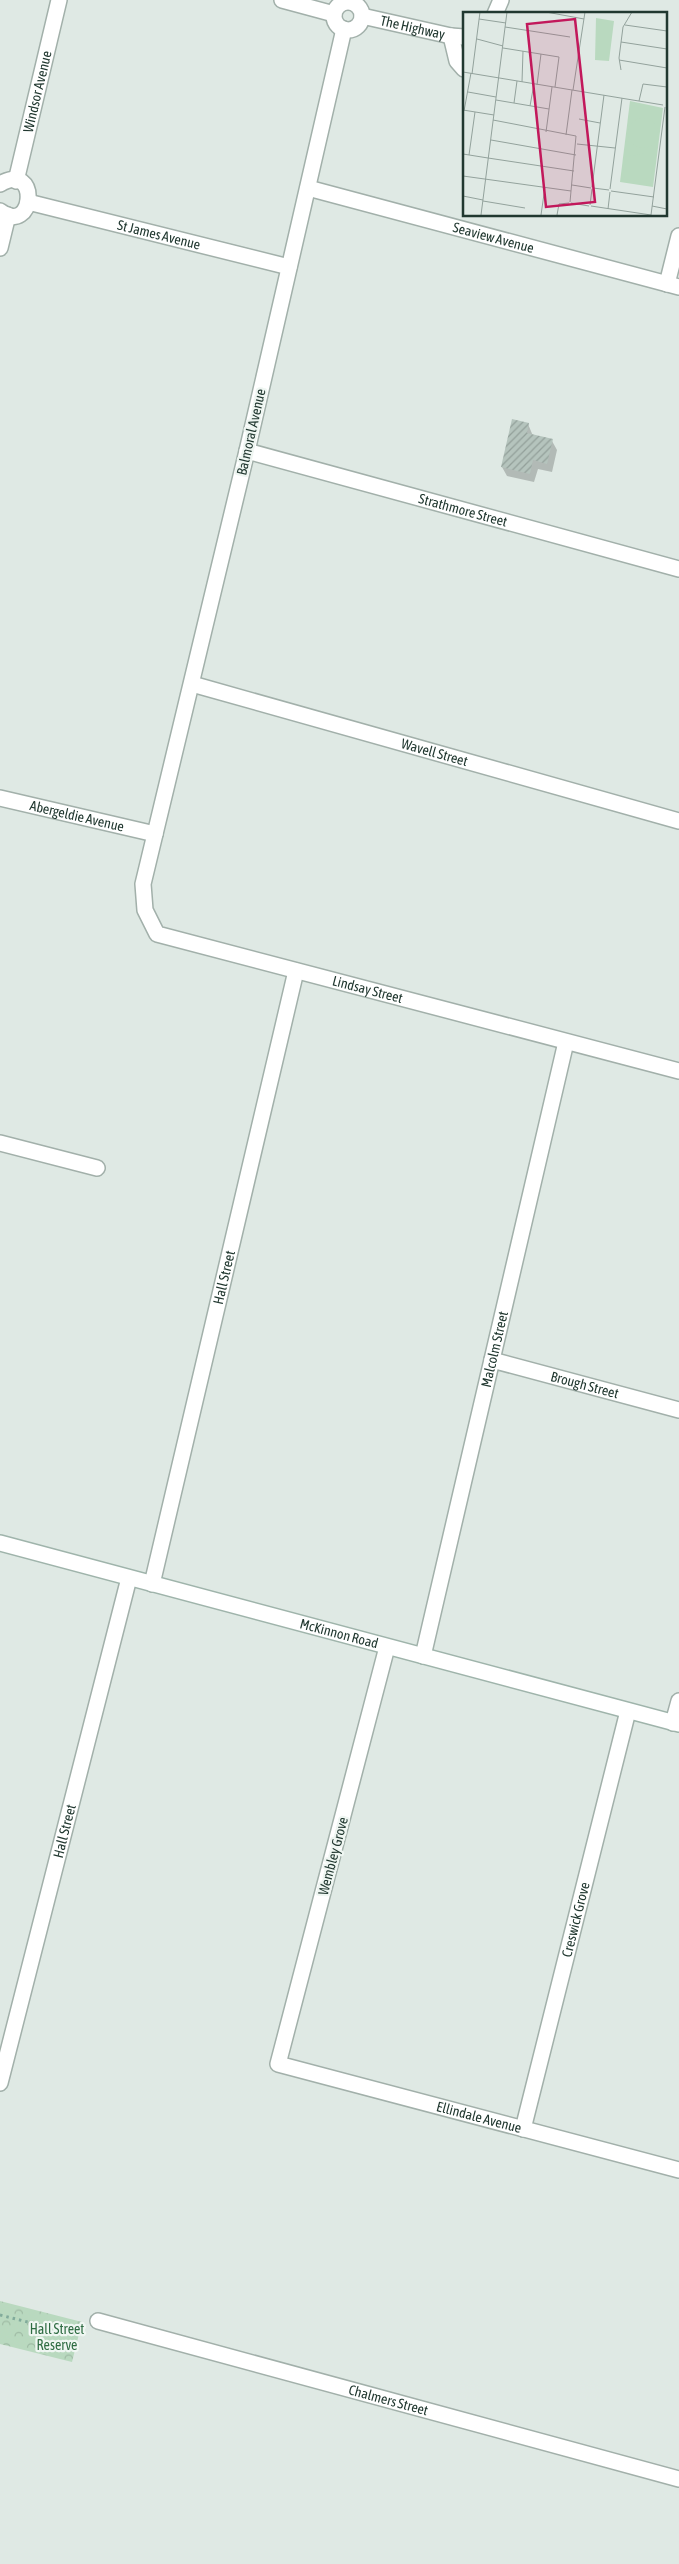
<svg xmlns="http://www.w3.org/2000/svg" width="679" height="2564" viewBox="0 0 679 2564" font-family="'Asap Condensed',sans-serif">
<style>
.forest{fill:url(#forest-crowns)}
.shadow{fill:#0003}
.building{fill:url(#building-hatch)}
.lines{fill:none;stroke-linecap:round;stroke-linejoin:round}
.street-casing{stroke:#a2b0aa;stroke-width:18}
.secondary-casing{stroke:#9fb4ab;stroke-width:18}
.path{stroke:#81ab9b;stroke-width:3;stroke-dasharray:2.5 4;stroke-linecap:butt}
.street{stroke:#fff;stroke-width:15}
.secondary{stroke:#fff;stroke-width:15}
.labels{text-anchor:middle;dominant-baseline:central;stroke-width:4.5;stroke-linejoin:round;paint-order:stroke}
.street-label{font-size:14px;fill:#213830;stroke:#eff6f2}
.park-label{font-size:14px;fill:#2e6c42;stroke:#eff6f2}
.inset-road{fill:none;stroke:#93a29c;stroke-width:1}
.view{fill:#c2185b;fill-opacity:0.15;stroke:#c2185b;stroke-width:2.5}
.inset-edge{fill:none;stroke:#213830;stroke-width:2.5}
</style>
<defs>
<pattern id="forest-crowns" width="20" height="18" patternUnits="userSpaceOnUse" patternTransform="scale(1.25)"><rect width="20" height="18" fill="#b9d9bf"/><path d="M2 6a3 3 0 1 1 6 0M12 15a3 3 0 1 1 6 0" fill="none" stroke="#9fbba4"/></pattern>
<pattern id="building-hatch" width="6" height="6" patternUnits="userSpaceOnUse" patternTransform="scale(1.25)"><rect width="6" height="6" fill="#b5c4bd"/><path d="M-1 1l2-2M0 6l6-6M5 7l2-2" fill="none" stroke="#93a09a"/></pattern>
</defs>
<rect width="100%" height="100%" fill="#dfe9e4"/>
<!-- forest -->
<path class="forest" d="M0 2301 82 2322 72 2362 0 2344Z"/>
<!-- shadow -->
<path class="shadow" d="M528 424 533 436 552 441 557 450 552 472 538 469 534 482 507 476 502 467Z"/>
<!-- building -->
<path class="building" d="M512 419 529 423 527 433 553 439 547 464 533 460 530 474 501 467Z"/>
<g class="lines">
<!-- street casing -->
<g class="street-casing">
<g id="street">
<path d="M282 0 334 14"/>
<circle cx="348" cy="16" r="14"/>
<path d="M495 14 501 0"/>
<path id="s1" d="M362 16 451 36 464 37"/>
<path id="s2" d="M344 29 247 451 143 884 145 910 157 934 679 1071"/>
<path d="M451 36 457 61 464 69"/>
<path id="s3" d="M16 181 59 0"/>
<path d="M0 184C40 160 35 237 0 211"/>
<path id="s4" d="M308 188 679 287"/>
<path id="s5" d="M28 202 289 267"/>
<path d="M0 248 8 215"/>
<path d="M667 284 679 236"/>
<path id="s6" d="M247 451 679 569"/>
<path id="s7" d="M192 684 679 821"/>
<path id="s8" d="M0 798 155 834"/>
<path d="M0 1143 97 1168"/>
<path id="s9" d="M492 1360 679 1410"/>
<path id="s10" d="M152 1584 296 971"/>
<path id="s11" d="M387 1647 278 2064 679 2170"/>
<path id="s12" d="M423 1656 566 1042"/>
<path d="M673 1723 679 1701"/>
<path id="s13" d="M0 2083 129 1578"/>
<path id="s14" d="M523 2129 628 1711"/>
<path id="s15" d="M98 2321 679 2479"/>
</g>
</g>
<!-- secondary casing -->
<g class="secondary-casing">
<g id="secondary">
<path id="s16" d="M0 1543 679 1724"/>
</g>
</g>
<!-- path -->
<path class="path" d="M0 2315 79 2335"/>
<!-- street -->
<use href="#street" class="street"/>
<!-- secondary -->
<use href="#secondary" class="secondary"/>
</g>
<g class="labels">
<!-- street labels -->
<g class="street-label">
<text stroke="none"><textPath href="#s1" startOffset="52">The Highway</textPath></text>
<text stroke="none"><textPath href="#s3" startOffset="92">Windsor Avenue</textPath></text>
<text stroke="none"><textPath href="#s5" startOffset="135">St James Avenue</textPath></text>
<text stroke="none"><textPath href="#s4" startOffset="192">Seaview Avenue</textPath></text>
<text transform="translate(251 432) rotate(-77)">Balmoral Avenue</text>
<text stroke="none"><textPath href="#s6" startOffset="224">Strathmore Street</textPath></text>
<text stroke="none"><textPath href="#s7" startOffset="252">Wavell Street</textPath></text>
<text stroke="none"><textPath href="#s8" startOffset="79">Abergeldie Avenue</textPath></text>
<text stroke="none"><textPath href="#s2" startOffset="1149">Lindsay Street</textPath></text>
<text stroke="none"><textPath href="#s10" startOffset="315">Hall Street</textPath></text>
<text stroke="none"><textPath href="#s12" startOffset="315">Malcolm Street</textPath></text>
<text stroke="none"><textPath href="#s9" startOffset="96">Brough Street</textPath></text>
<text stroke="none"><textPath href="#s16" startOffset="351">McKinnon Road</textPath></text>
<text stroke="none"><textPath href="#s13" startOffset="260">Hall Street</textPath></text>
<text transform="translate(333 1856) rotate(-75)">Wembley Grove</text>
<text stroke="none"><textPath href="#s14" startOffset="216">Creswick Grove</textPath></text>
<text stroke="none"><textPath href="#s11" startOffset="639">Ellindale Avenue</textPath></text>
<text stroke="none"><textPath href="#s15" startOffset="301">Chalmers Street</textPath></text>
</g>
<!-- park labels -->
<g class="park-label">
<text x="57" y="2329">Hall Street<tspan x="57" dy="16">Reserve</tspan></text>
</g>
</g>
<!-- overview -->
<g transform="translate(463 12)">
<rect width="204" height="204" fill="#dfe9e4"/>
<path d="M167 89 200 96 190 175 157 170Z" fill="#b9d9bf"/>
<path d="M133 6 151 9 146 49 132 48ZM165 121a15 15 0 1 1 30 0a15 15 0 1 1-30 0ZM184 141 192 149 187 166 168 169 162 166 160 157 167 144Z" fill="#b9d9bf"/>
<path class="inset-road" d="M83 0 121 7M16 7 43 11M162 13 204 19M42 15 107 25M14 27 40 34M158 30 204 37M40 36 96 45 92 75M156 48 204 56M158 58 156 46 160 15 169 0M0 60 200 93M9 62 17 0M59 70 60 39M74 73 78 42M110 78 122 0M5 80 33 85M33 88 86 97M176 89 180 72 204 75M51 91 54 69M67 94 71 72M0 98 31 103M1 99 8 61M116 107 137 111M30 108 113 124 107 190M83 120 89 75M103 123 109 78M28 128 113 143M114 132 152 136M0 142 25 146M6 143 12 100M25 146 111 159M0 164 108 179M109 173 128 176M129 175 141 83M130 176 146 178M147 177 159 86M148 179 191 185M0 184 20 188M20 189 62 196M108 191 126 194M127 193 129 177M128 194 188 203M189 194 204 197M145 197 147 180M18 203 44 0M78 203 82 175M94 203 96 192 106 191M188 203 202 95"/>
<path class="view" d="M112 7 132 190 83 195 64 12Z"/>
<rect width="204" height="204" class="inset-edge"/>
</g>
</svg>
